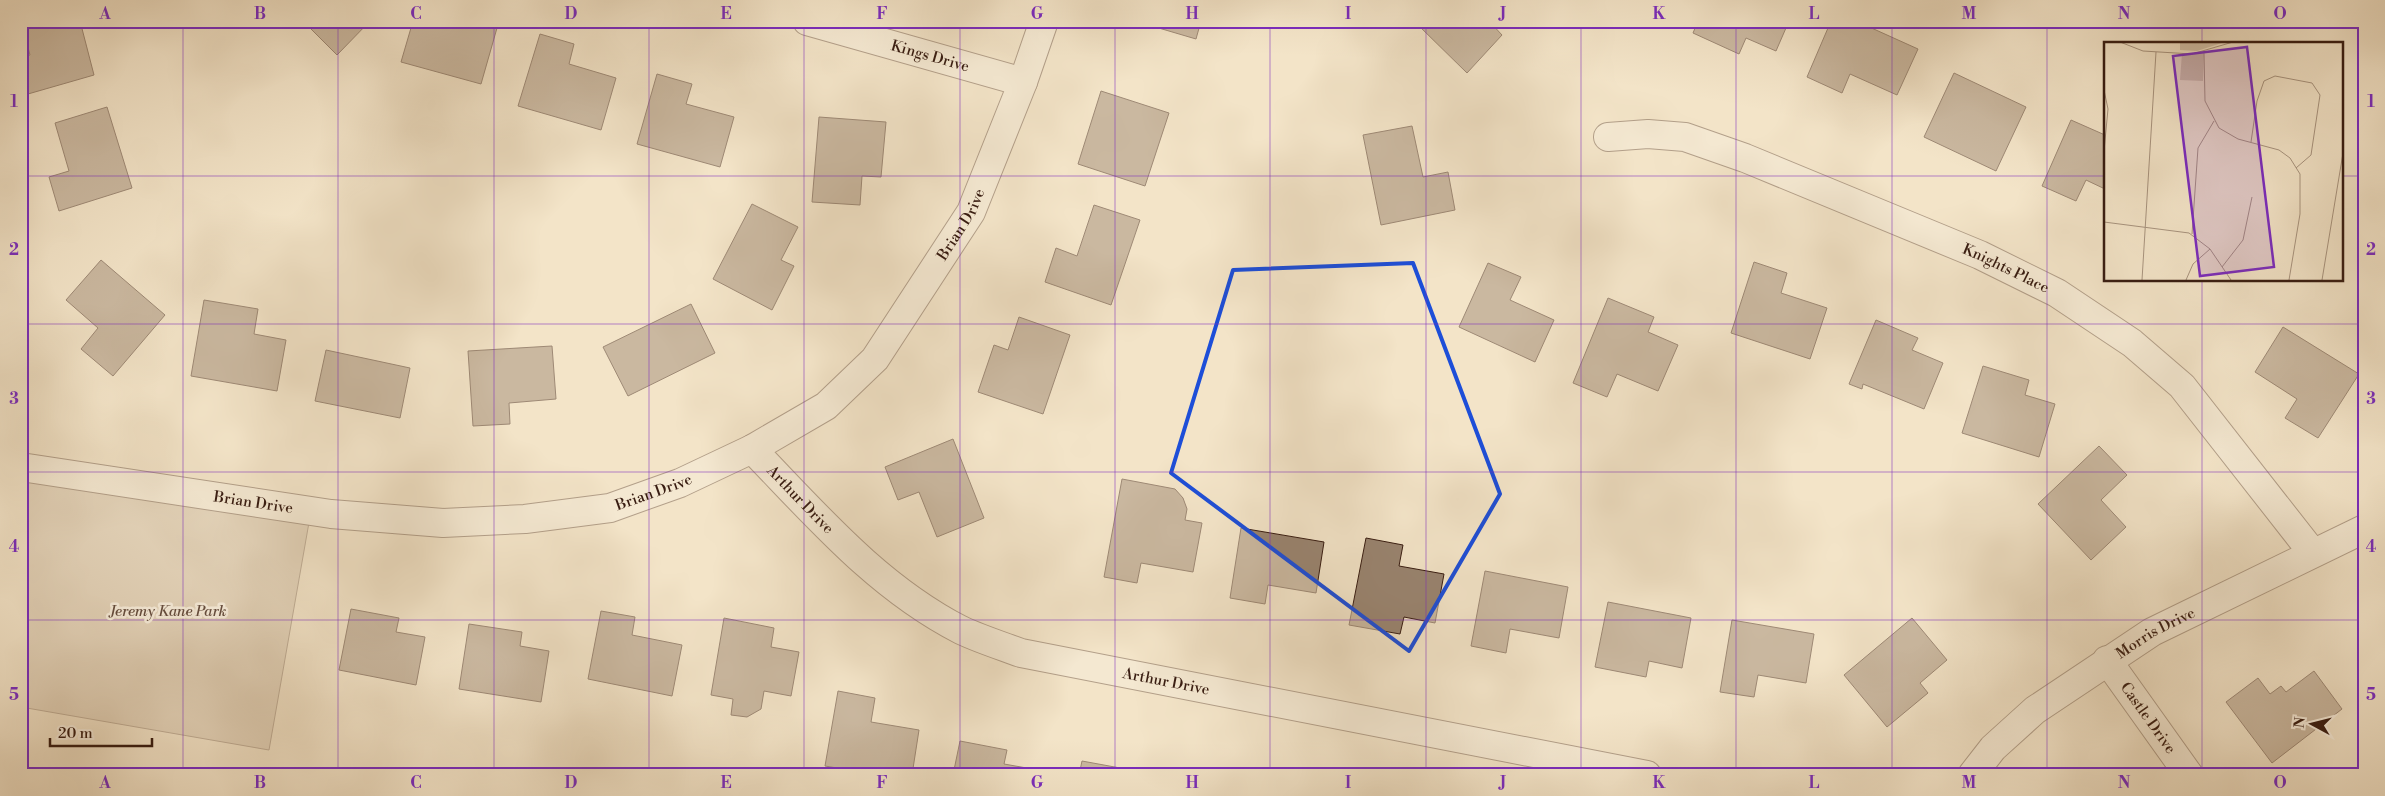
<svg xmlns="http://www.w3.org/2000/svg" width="2385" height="796" viewBox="0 0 2385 796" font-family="'Libre Bodoni',serif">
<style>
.green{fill:#d3c2a9;stroke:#866f5d}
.building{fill:#998470;stroke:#381c11}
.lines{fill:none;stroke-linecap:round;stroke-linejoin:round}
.minor-casing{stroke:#674e3f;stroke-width:30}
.minor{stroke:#f7eddb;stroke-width:28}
.marked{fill:none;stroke:#1d4ed8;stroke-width:4;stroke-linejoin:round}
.grid{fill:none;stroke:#7b2cbf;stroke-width:1;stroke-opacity:0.55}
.labels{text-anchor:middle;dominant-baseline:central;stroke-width:5;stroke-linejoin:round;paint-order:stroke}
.street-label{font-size:15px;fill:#381c11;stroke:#f7eddb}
.park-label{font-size:15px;font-style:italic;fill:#664e3f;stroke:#f7eddb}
.inset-road{fill:none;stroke:#a8947f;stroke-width:1}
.view{fill:#7b2cbf;fill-opacity:0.15;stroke:#7b2cbf;stroke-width:2.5}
.inset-edge{fill:none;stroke:#381c11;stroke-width:2.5}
.neatline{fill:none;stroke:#7b2cbf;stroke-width:2}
.grid-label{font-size:16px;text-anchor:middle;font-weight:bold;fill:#7b2cbf}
</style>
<rect width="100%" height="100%" fill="#f3e4c8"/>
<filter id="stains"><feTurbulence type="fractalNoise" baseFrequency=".004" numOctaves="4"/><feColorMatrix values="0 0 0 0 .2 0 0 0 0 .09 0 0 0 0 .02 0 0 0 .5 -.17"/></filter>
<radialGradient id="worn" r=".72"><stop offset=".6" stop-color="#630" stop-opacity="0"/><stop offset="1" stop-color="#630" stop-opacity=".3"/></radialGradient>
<!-- green -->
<path class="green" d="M21 467 311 511 269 750 21 707Z"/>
<!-- building -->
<g class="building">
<path d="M21 21H80L94 75 21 96V57L30 55Z"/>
<path d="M303 21H370L337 55Z"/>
<path d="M413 21 447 23 448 21H499L481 84 401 62Z"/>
<path d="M1135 21H1201L1196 39Z"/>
<path d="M1420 21H1489L1502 35 1467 73 1417 24Z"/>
<path d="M1698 21H1789L1776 51 1746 38 1739 54 1693 33Z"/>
<path d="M1831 21H1856L1918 49 1897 95 1850 74 1842 93 1807 77Z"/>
<path d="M540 34 574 44 569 64 616 78 601 130 518 106Z"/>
<path d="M1954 73 2026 107 1996 171 1924 137Z"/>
<path d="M657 74 692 84 686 104 734 117 720 167 637 144Z"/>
<path d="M1101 91 1169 113 1145 186 1078 164Z"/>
<path d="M107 107 132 188 59 211 49 177 69 171 55 123Z"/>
<path d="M819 117 886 122 881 177 862 176 860 205 812 202Z"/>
<path d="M2071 120 2105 135V189L2086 180 2076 201 2042 186Z"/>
<path d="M1412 126 1423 177 1448 172 1455 210 1381 225 1363 135Z"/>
<path d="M752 204 798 227 781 260 794 266 772 310 713 279Z"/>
<path d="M1094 205 1140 220 1111 305 1045 282 1056 248 1077 256Z"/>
<path d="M101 260 165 315 113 376 81 349 98 328 66 300Z"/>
<path d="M1754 262 1787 273 1781 293 1827 308 1810 359 1731 333Z"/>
<path d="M1488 263 1521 277 1510 300 1554 320 1535 362 1459 327Z"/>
<path d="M1608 298 1654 317 1648 332 1678 345 1658 391 1617 374 1607 397 1573 383Z"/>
<path d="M204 300 258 309 254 334 286 340 277 391 191 376Z"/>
<path d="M691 304 715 353 628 396 603 347Z"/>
<path d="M1019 317 1070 335 1043 414 978 392 994 345 1008 350Z"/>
<path d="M1876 320 1918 338 1912 350 1943 363 1924 409 1863 384 1862 389 1849 384Z"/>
<path d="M2283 327 2359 374 2318 438 2285 418 2297 399 2255 372Z"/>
<path d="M552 346 556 399 509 403 510 424 473 426 468 351Z"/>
<path d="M326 350 410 368 400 418 315 401Z"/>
<path d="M1983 366 2029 380 2025 395 2055 404 2039 457 1962 433Z"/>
<path d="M953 439 984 518 937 537 919 492 898 500 885 467Z"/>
<path d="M2099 446 2127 475 2101 500 2126 527 2091 560 2038 504Z"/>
<path d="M1122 479 1175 489 1183 498 1187 509 1185 520 1202 523 1193 572 1141 563 1137 583 1104 577Z"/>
<path d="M1241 528 1324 542 1316 593 1268 585 1265 604 1230 598Z"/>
<path d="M1366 538 1403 545 1399 566 1444 574 1435 623 1404 617 1400 634 1349 625Z"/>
<path d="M1485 571 1568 587 1559 638 1510 629 1506 653 1471 646Z"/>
<path d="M1608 602 1691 618 1682 668 1649 661 1646 677 1595 667Z"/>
<path d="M351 609 399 618 396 632 425 637 416 685 339 670Z"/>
<path d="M601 611 635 617 632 635 682 645 672 696 588 679Z"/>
<path d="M724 618 774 628 771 647 799 652 791 696 764 691 761 709 747 717 731 715 733 699 711 695Z"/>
<path d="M1912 618 1947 660 1920 683 1928 693 1887 727 1844 675Z"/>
<path d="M1732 620 1814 634 1806 683 1758 675 1754 697 1720 692Z"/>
<path d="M469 624 522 632 520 646 549 651 541 702 459 689Z"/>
<path d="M2314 671 2342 709 2272 763 2226 702 2258 678 2270 694 2281 686 2286 692Z"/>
<path d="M838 691 875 698 871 722 919 730 912 775H879L825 766Z"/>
<path d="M960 741 1007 750 1004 764 1038 770 1037 775H953Z"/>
<path d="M1082 761 1131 770 1130 775H1079Z"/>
</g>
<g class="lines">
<!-- minor casing -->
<g class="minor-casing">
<g id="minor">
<path id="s1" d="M807 21 1023 82"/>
<path id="s2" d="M1608 137 1648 134 1685 137 1745 158 1980 255 2057 293 2132 343 2182 386 2312 552"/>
<path id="s3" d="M752 449C816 515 877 587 961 630 980 639 1002 646 1021 653L1647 775"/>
<path id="s4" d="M21 467 331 514 443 523 525 519 610 508 680 483 752 449 826 406 875 359 971 212 1023 82 1044 21"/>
<path id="s5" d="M2107 660 2189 775"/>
<path id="s6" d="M1972 775 1993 748 2035 710 2152 632 2364 529"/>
</g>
</g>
<!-- minor -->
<use href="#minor" class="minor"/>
</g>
<!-- marked area -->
<path d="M0 0H2385V796H0ZM1413 263 1500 494 1409 651 1171 473 1233 270Z" fill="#f3e4c8" fill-opacity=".55" fill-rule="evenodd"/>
<path class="marked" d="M1413 263 1500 494 1409 651 1171 473 1233 270Z"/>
<!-- grid -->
<path class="grid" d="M183 21V775M338 21V775M494 21V775M649 21V775M804 21V775M960 21V775M1115 21V775M1270 21V775M1426 21V775M1581 21V775M1736 21V775M1892 21V775M2047 21V775M2202 21V44M21 176H2105M2341 176H2364M2202 280V775M21 324H2364M21 472H2364M21 620H2364"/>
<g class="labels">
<!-- street labels -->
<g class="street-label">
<text stroke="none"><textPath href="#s1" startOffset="128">Kings Drive</textPath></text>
<text stroke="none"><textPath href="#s4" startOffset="1061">Brian Drive</textPath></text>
<text stroke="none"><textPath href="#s2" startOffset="424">Knights Place</textPath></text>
<text stroke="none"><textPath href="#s4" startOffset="640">Brian Drive</textPath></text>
<text stroke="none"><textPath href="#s3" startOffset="70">Arthur Drive</textPath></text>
<text stroke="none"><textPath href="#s4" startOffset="235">Brian Drive</textPath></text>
<text stroke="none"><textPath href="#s6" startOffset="234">Morris Drive</textPath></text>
<text stroke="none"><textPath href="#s3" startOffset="490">Arthur Drive</textPath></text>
<text stroke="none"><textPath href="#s5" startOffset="71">Castle Drive</textPath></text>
</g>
<!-- park labels -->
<g class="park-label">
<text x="168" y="611">Jeremy Kane Park</text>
</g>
</g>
<!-- overview -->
<g transform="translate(2104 42)">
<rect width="239" height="239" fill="#f3e4c8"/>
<path d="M76 0H121L93 9 76 8ZM78 11H100L99 39 76 38Z" fill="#d3c2a9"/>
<path class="inset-road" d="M16 0 39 9 88 12 129 0M100 11 101 59 115 86 134 97 175 108 186 116 196 132V172L185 238M0 48 4 67 0 109M147 100 153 59 160 39 171 34 208 41 216 53 207 113 192 126M0 180 85 191 106 207 127 238M88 192 94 106 110 79M118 225 139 198 148 155M38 238 52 10M82 238 89 222 106 207M218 238 239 111"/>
<path class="view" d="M143 5 170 225 96 234 69 14Z"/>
<rect width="239" height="239" class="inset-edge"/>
</g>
<!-- margin -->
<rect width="2385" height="796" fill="none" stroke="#f3e4c8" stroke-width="55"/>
<!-- north arrow -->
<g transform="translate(2312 724) rotate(277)" stroke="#f7eddb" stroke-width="4" paint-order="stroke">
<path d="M0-4L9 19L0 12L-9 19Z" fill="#381c11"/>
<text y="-8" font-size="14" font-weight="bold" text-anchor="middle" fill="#381c11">N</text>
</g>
<!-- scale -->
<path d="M50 738v8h102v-8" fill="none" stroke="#381c11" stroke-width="2.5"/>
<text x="58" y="738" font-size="15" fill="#381c11" stroke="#f7eddb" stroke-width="4" paint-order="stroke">20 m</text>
<rect x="28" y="28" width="2330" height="740" class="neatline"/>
<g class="grid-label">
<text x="105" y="19">A</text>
<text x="260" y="19">B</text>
<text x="416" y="19">C</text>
<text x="571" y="19">D</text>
<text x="726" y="19">E</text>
<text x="882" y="19">F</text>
<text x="1037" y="19">G</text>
<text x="1192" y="19">H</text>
<text x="1348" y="19">I</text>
<text x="1503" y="19">J</text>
<text x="1659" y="19">K</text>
<text x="1814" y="19">L</text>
<text x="1969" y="19">M</text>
<text x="2124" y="19">N</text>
<text x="2280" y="19">O</text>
<text x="14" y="107">1</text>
<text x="2371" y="107">1</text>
<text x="14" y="255">2</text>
<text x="2371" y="255">2</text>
<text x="14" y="404">3</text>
<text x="2371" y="404">3</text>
<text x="14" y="552">4</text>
<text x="2371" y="552">4</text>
<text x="14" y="700">5</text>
<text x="2371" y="700">5</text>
<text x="105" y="788">A</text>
<text x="260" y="788">B</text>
<text x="416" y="788">C</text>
<text x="571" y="788">D</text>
<text x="726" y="788">E</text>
<text x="882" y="788">F</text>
<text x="1037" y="788">G</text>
<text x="1192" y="788">H</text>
<text x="1348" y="788">I</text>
<text x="1503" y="788">J</text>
<text x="1659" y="788">K</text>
<text x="1814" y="788">L</text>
<text x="1969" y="788">M</text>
<text x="2124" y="788">N</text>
<text x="2280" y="788">O</text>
</g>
<rect width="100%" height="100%" filter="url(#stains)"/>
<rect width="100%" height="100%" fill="url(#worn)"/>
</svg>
